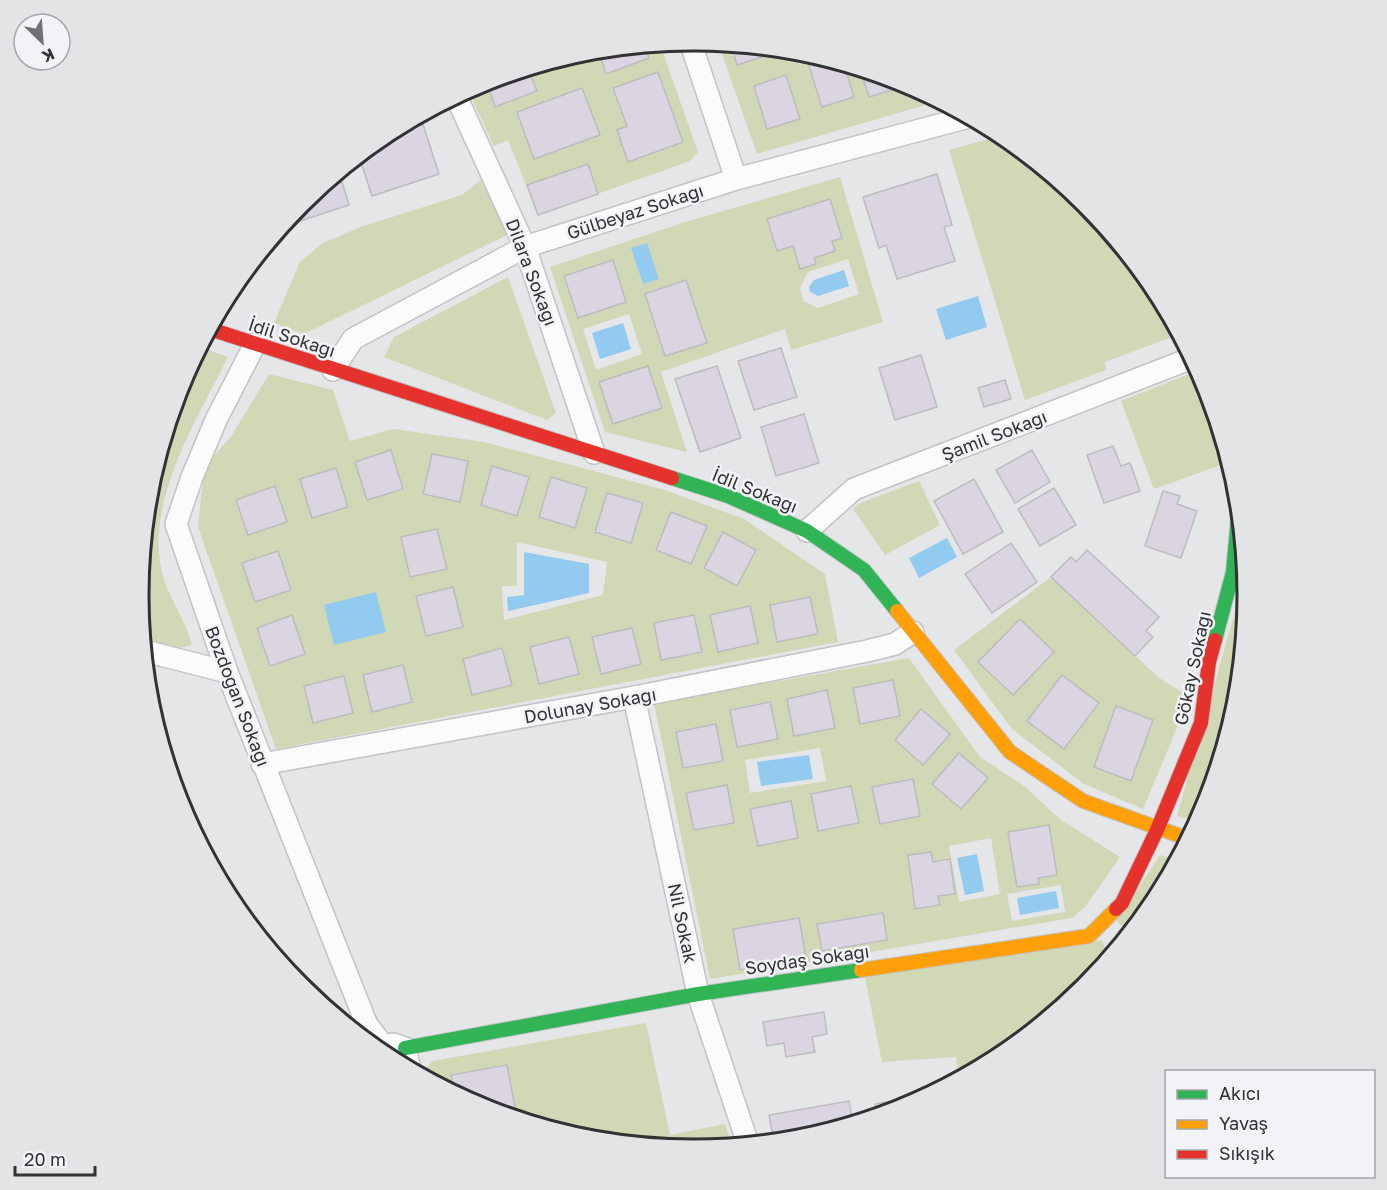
<svg xmlns="http://www.w3.org/2000/svg" width="1387" height="1190" viewBox="0 0 1387 1190" font-family="'Golos Text',sans-serif">
<style>
.green{fill:#d1d8b5;fill-rule:evenodd}
.water{fill:#92caf0}
.building{fill:#dbd5e2;stroke:#bcbcbe;stroke-width:1.5}
.lines{fill:none;stroke-linecap:round;stroke-linejoin:round}
.street-casing{stroke:#c2c3c4;stroke-width:24}
.fast-casing{stroke:#c2c3c4;stroke-width:16}
.slow-casing{stroke:#c2c3c4;stroke-width:16}
.jam-casing{stroke:#c2c3c4;stroke-width:16}
.street{stroke:#fbfbfc;stroke-width:21}
.fast{stroke:#30b455;stroke-width:14}
.slow{stroke:#ff9f0a;stroke-width:14}
.jam{stroke:#e5322d;stroke-width:14}
.labels{text-anchor:middle;dominant-baseline:central;stroke-width:5;stroke-linejoin:round;paint-order:stroke}
.street-label{font-size:18px;fill:#313233;stroke:#f1f3f6}
.rim{fill:none;stroke:#313233;stroke-width:3}
</style>
<rect width="100%" height="100%" fill="#e5e6e8"/>
<!-- green -->
<g class="green">
<path d="M718 43 788 50 800 65 815 55 906 83 939 101 757 154Z"/>
<path d="M660 44 698 152 690 161 538 215 508 140 494 146 468 90 482 83 586 51Z"/>
<path d="M1003 135 1086 203 1155 287 1180 334 1105 362 1106 370 1025 400 949 150Z"/>
<path d="M840 177 883 322 791 350 785 329 661 372 687 452 605 432 550 267 682 223ZM848 259 859 294 818 308 803 301 800 288 808 272ZM629 314 642 354 596 370 583 329Z"/>
<path d="M482 179 507 235 304 334 274 323 300 262 321 244 360 227 462 195Z"/>
<path d="M508 277 556 413 547 420 384 357 394 337Z"/>
<path d="M200 347 228 357C198 418 147 497 161 568 166 594 185 618 192 645L174 649 143 640C134 541 153 435 200 347Z"/>
<path d="M1199 370 1204 379 1221 465 1154 489 1121 401Z"/>
<path d="M269 374 333 390 350 441 393 429 484 442 665 490 744 519 825 574 838 642 276 749 198 527 204 467 232 435ZM517 542 607 562 603 595 504 620 502 586H517Z"/>
<path d="M919 481 940 525 885 555 853 509 858 504Z"/>
<path d="M1246 573 1248 595 1237 704 1206 808 1198 822 1177 816Z"/>
<path d="M1051 577 1158 677 1190 697 1143 809 1084 784 1012 729 954 650Z"/>
<path d="M909 658 980 757 1024 786 1061 820 1120 857 1086 906 1072 918 710 979 654 703ZM820 748 826 781 750 793 745 760ZM991 838 1000 894 959 902 949 846ZM1061 885 1065 912 1012 921 1007 894Z"/>
<path d="M1160 855 1178 860 1154 903 1129 934 1117 921Z"/>
<path d="M1102 940 1109 958C1068 1008 1016 1048 959 1079L956 1057 882 1062 865 977Z"/>
<path d="M646 1023 670 1135 725 1124 732 1146C647 1154 562 1136 483 1108 462 1100 442 1086 422 1075L432 1061Z"/>
</g>
<!-- water -->
<g class="water">
<path d="M647 243 659 279 643 284 631 248Z"/>
<path d="M844 270 849 286 818 296 810 292 809 287 814 280Z"/>
<path d="M978 296 987 327 946 340 936 309Z"/>
<path d="M623 323 631 349 600 359 592 333Z"/>
<path d="M947 538 957 557 919 578 909 558Z"/>
<path d="M524 552 589 564V593L508 611 507 597 524 595Z"/>
<path d="M376 592 386 632 334 645 324 605Z"/>
<path d="M809 755 813 779 761 786 757 762Z"/>
<path d="M977 854 984 891 965 895 957 858Z"/>
<path d="M1056 891 1059 908 1020 915 1017 898Z"/>
</g>
<!-- building -->
<g class="building">
<path d="M731 44 781 49V51L737 65Z"/>
<path d="M645 45 649 58 606 74 598 50Z"/>
<path d="M825 58 844 64 854 97 822 107 808 63Z"/>
<path d="M528 69 537 91 495 107 486 81Z"/>
<path d="M860 69 899 81 901 87 869 97Z"/>
<path d="M658 72 683 142 628 162 617 130 627 126 613 88Z"/>
<path d="M786 75 800 119 767 129 754 86Z"/>
<path d="M582 88 600 135 534 159 517 112Z"/>
<path d="M420 115 439 174 372 196 359 156 386 134Z"/>
<path d="M588 164 598 194 538 215 527 185Z"/>
<path d="M339 172 349 205 282 227 302 203Z"/>
<path d="M937 174 952 225 944 227 955 261 897 279 886 245 879 248 863 197Z"/>
<path d="M830 199 842 238 832 241 835 251 814 258 816 264 800 269 793 246 777 251 767 219Z"/>
<path d="M613 260 626 302 578 318 564 276Z"/>
<path d="M686 280 707 343 665 356 645 294Z"/>
<path d="M781 348 797 397 754 410 738 361Z"/>
<path d="M921 355 937 407 895 420 879 368Z"/>
<path d="M648 366 662 408 613 424 599 382Z"/>
<path d="M717 366 741 438 700 452 675 379Z"/>
<path d="M1005 380 1011 399 984 407 978 388Z"/>
<path d="M804 414 819 463 776 476 761 427Z"/>
<path d="M1113 446 1121 466 1130 463 1140 491 1104 503 1087 455Z"/>
<path d="M391 450 403 489 367 500 355 462Z"/>
<path d="M1032 450 1050 482 1015 503 996 470Z"/>
<path d="M432 454 468 461 460 502 423 494Z"/>
<path d="M492 466 529 477 517 516 481 505Z"/>
<path d="M336 468 348 507 312 518 300 479Z"/>
<path d="M551 477 587 488 575 528 539 517Z"/>
<path d="M974 479 1003 532 963 554 934 501Z"/>
<path d="M275 486 287 522 248 535 236 500Z"/>
<path d="M1054 488 1076 525 1040 546 1018 509Z"/>
<path d="M1163 491 1180 496 1177 504 1197 511 1181 558 1145 546Z"/>
<path d="M607 493 643 503 631 543 595 532Z"/>
<path d="M671 512 707 526 691 564 656 550Z"/>
<path d="M437 529 447 569 410 577 401 537Z"/>
<path d="M723 532 756 550 737 586 704 568Z"/>
<path d="M1011 543 1037 582 992 613 965 574Z"/>
<path d="M1087 550 1159 617 1146 631 1153 637 1135 656 1051 577 1071 557 1076 562Z"/>
<path d="M278 551 291 590 255 602 242 563Z"/>
<path d="M453 587 463 627 426 636 416 596Z"/>
<path d="M810 597 818 634 777 642 770 605Z"/>
<path d="M750 606 758 643 718 652 710 615Z"/>
<path d="M292 615 305 654 270 666 257 628Z"/>
<path d="M694 615 702 652 661 660 654 623Z"/>
<path d="M1020 619 1054 652 1013 695 978 662Z"/>
<path d="M632 628 641 664 601 674 592 637Z"/>
<path d="M569 637 579 674 539 684 530 647Z"/>
<path d="M502 648 512 685 472 695 463 659Z"/>
<path d="M403 665 412 702 372 712 363 675Z"/>
<path d="M1062 675 1099 703 1064 749 1027 721Z"/>
<path d="M344 676 353 713 313 723 304 686Z"/>
<path d="M893 680 900 716 860 724 853 688Z"/>
<path d="M827 690 835 728 794 736 787 699Z"/>
<path d="M770 702 778 739 737 747 730 710Z"/>
<path d="M1116 706 1153 720 1131 781 1094 767Z"/>
<path d="M921 709 950 734 923 765 895 740Z"/>
<path d="M716 724 723 761 683 768 676 732Z"/>
<path d="M959 753 988 778 961 809 932 784Z"/>
<path d="M913 779 920 816 880 824 872 787Z"/>
<path d="M727 785 734 823 694 830 686 793Z"/>
<path d="M851 786 859 823 818 831 811 794Z"/>
<path d="M791 801 798 838 758 846 750 809Z"/>
<path d="M1049 825 1057 875 1038 878 1039 884 1017 887 1008 832Z"/>
<path d="M931 852 933 862 950 859 955 894 938 896 940 905 915 909 908 855Z"/>
<path d="M883 913 887 940 822 951 817 924Z"/>
<path d="M799 918 806 958 740 970 733 929Z"/>
<path d="M824 1012 827 1034 812 1037 815 1052 786 1057 784 1043 767 1046 763 1022Z"/>
<path d="M507 1065 517 1118 481 1107 454 1093 451 1075Z"/>
<path d="M931 1094 905 1107 878 1116 875 1104Z"/>
<path d="M849 1101 853 1123 801 1139 774 1142 769 1115Z"/>
</g>
<g class="lines">
<!-- street casing -->
<g class="street-casing">
<g id="street">
<path d="M690 41 736 179"/>
<path d="M456 96 525 247 594 453"/>
<path d="M255 344 216 420 192 477 176 524 227 672 367 1025 378 1039"/>
<path d="M333 370 353 339 525 247 736 179 969 117"/>
<path d="M807 531 854 489 1192 358"/>
<path d="M145 651 227 672"/>
<path d="M634 697 698 994 748 1144"/>
<path d="M262 764 634 697 867 651 895 644 913 632"/>
<path d="M393 1044 405 1048 410 1069"/>
</g>
</g>
<!-- fast casing -->
<g class="fast-casing">
<g id="fast">
<path d="M672 478 728 496 807 531 864 570 897 611"/>
<path d="M1215 640 1233 572 1239 508"/>
<path d="M405 1048 698 994 861 970"/>
</g>
</g>
<!-- slow casing -->
<g class="slow-casing">
<g id="slow">
<path d="M897 611 1010 752 1083 801 1189 839"/>
<path d="M861 970 1089 936 1116 909"/>
</g>
</g>
<!-- jam casing -->
<g class="jam-casing">
<g id="jam">
<path d="M210 329 672 478"/>
<path d="M1116 909 1122 903 1157 830 1201 723 1209 662 1215 640"/>
</g>
</g>
<!-- street -->
<use href="#street" class="street"/>
<!-- fast -->
<use href="#fast" class="fast"/>
<!-- slow -->
<use href="#slow" class="slow"/>
<!-- jam -->
<use href="#jam" class="jam"/>
</g>
<g class="labels">
<!-- street labels -->
<g class="street-label">
<text transform="translate(635 211) rotate(-18)">Gülbeyaz Sokağı</text>
<text transform="translate(532 272) rotate(69)">Dilara Sokağı</text>
<text transform="translate(292 337) rotate(18)">İdil Sokağı</text>
<text transform="translate(994 435) rotate(-21)">Şamil Sokağı</text>
<text transform="translate(755 490) rotate(22)">İdil Sokağı</text>
<text transform="translate(1192 668) rotate(-78)">Gökay Sokağı</text>
<text transform="translate(238 696) rotate(69)">Bozdoğan Sokağı</text>
<text transform="translate(590 705) rotate(-10)">Dolunay Sokağı</text>
<text transform="translate(683 923) rotate(78)">Nil Sokak</text>
<text transform="translate(807 959) rotate(-8)">Soydaş Sokağı</text>
</g>
</g>
<!-- crop -->
<path d="M0 0H1387V1190H0ZM149 595a544 544 0 1 1 1088 0a544 544 0 1 1-1088 0Z" fill="#e2e4e6" fill-rule="evenodd"/>
<path class="rim" d="M149 595a544 544 0 1 1 1088 0a544 544 0 1 1-1088 0Z"/>
<!-- legend -->
<rect x="1165" y="1070" width="210" height="108" fill="#f1f3f6" stroke="#a4a6a8" stroke-width="1.5"/>
<rect x="1177" y="1090" width="30" height="9" fill="#30b455" stroke="#a4a6a8" stroke-width="1.5"/>
<text x="1219" y="1100" font-size="18" fill="#313233">Akıcı</text>
<rect x="1177" y="1120" width="30" height="9" fill="#ff9f0a" stroke="#a4a6a8" stroke-width="1.5"/>
<text x="1219" y="1130" font-size="18" fill="#313233">Yavaş</text>
<rect x="1177" y="1150" width="30" height="9" fill="#e5322d" stroke="#a4a6a8" stroke-width="1.5"/>
<text x="1219" y="1160" font-size="18" fill="#313233">Sıkışık</text>
<!-- north arrow -->
<g transform="translate(42 42) rotate(155)"><circle r="28" fill="#f1f3f6" stroke="#a4a6a8" stroke-width="1.5"/>
<path d="M0-4.5L10 22L0 15L-10 22Z" fill="#707172"/>
<text y="-9" font-size="16" font-weight="bold" text-anchor="middle" fill="#313233">K</text>
</g>
<!-- scale -->
<path d="M15 1166v9h80v-9" fill="none" stroke="#313233" stroke-width="3"/>
<text x="24" y="1166" font-size="18" fill="#313233" stroke="#f1f3f6" stroke-width="4.5" paint-order="stroke">20 m</text>
</svg>
